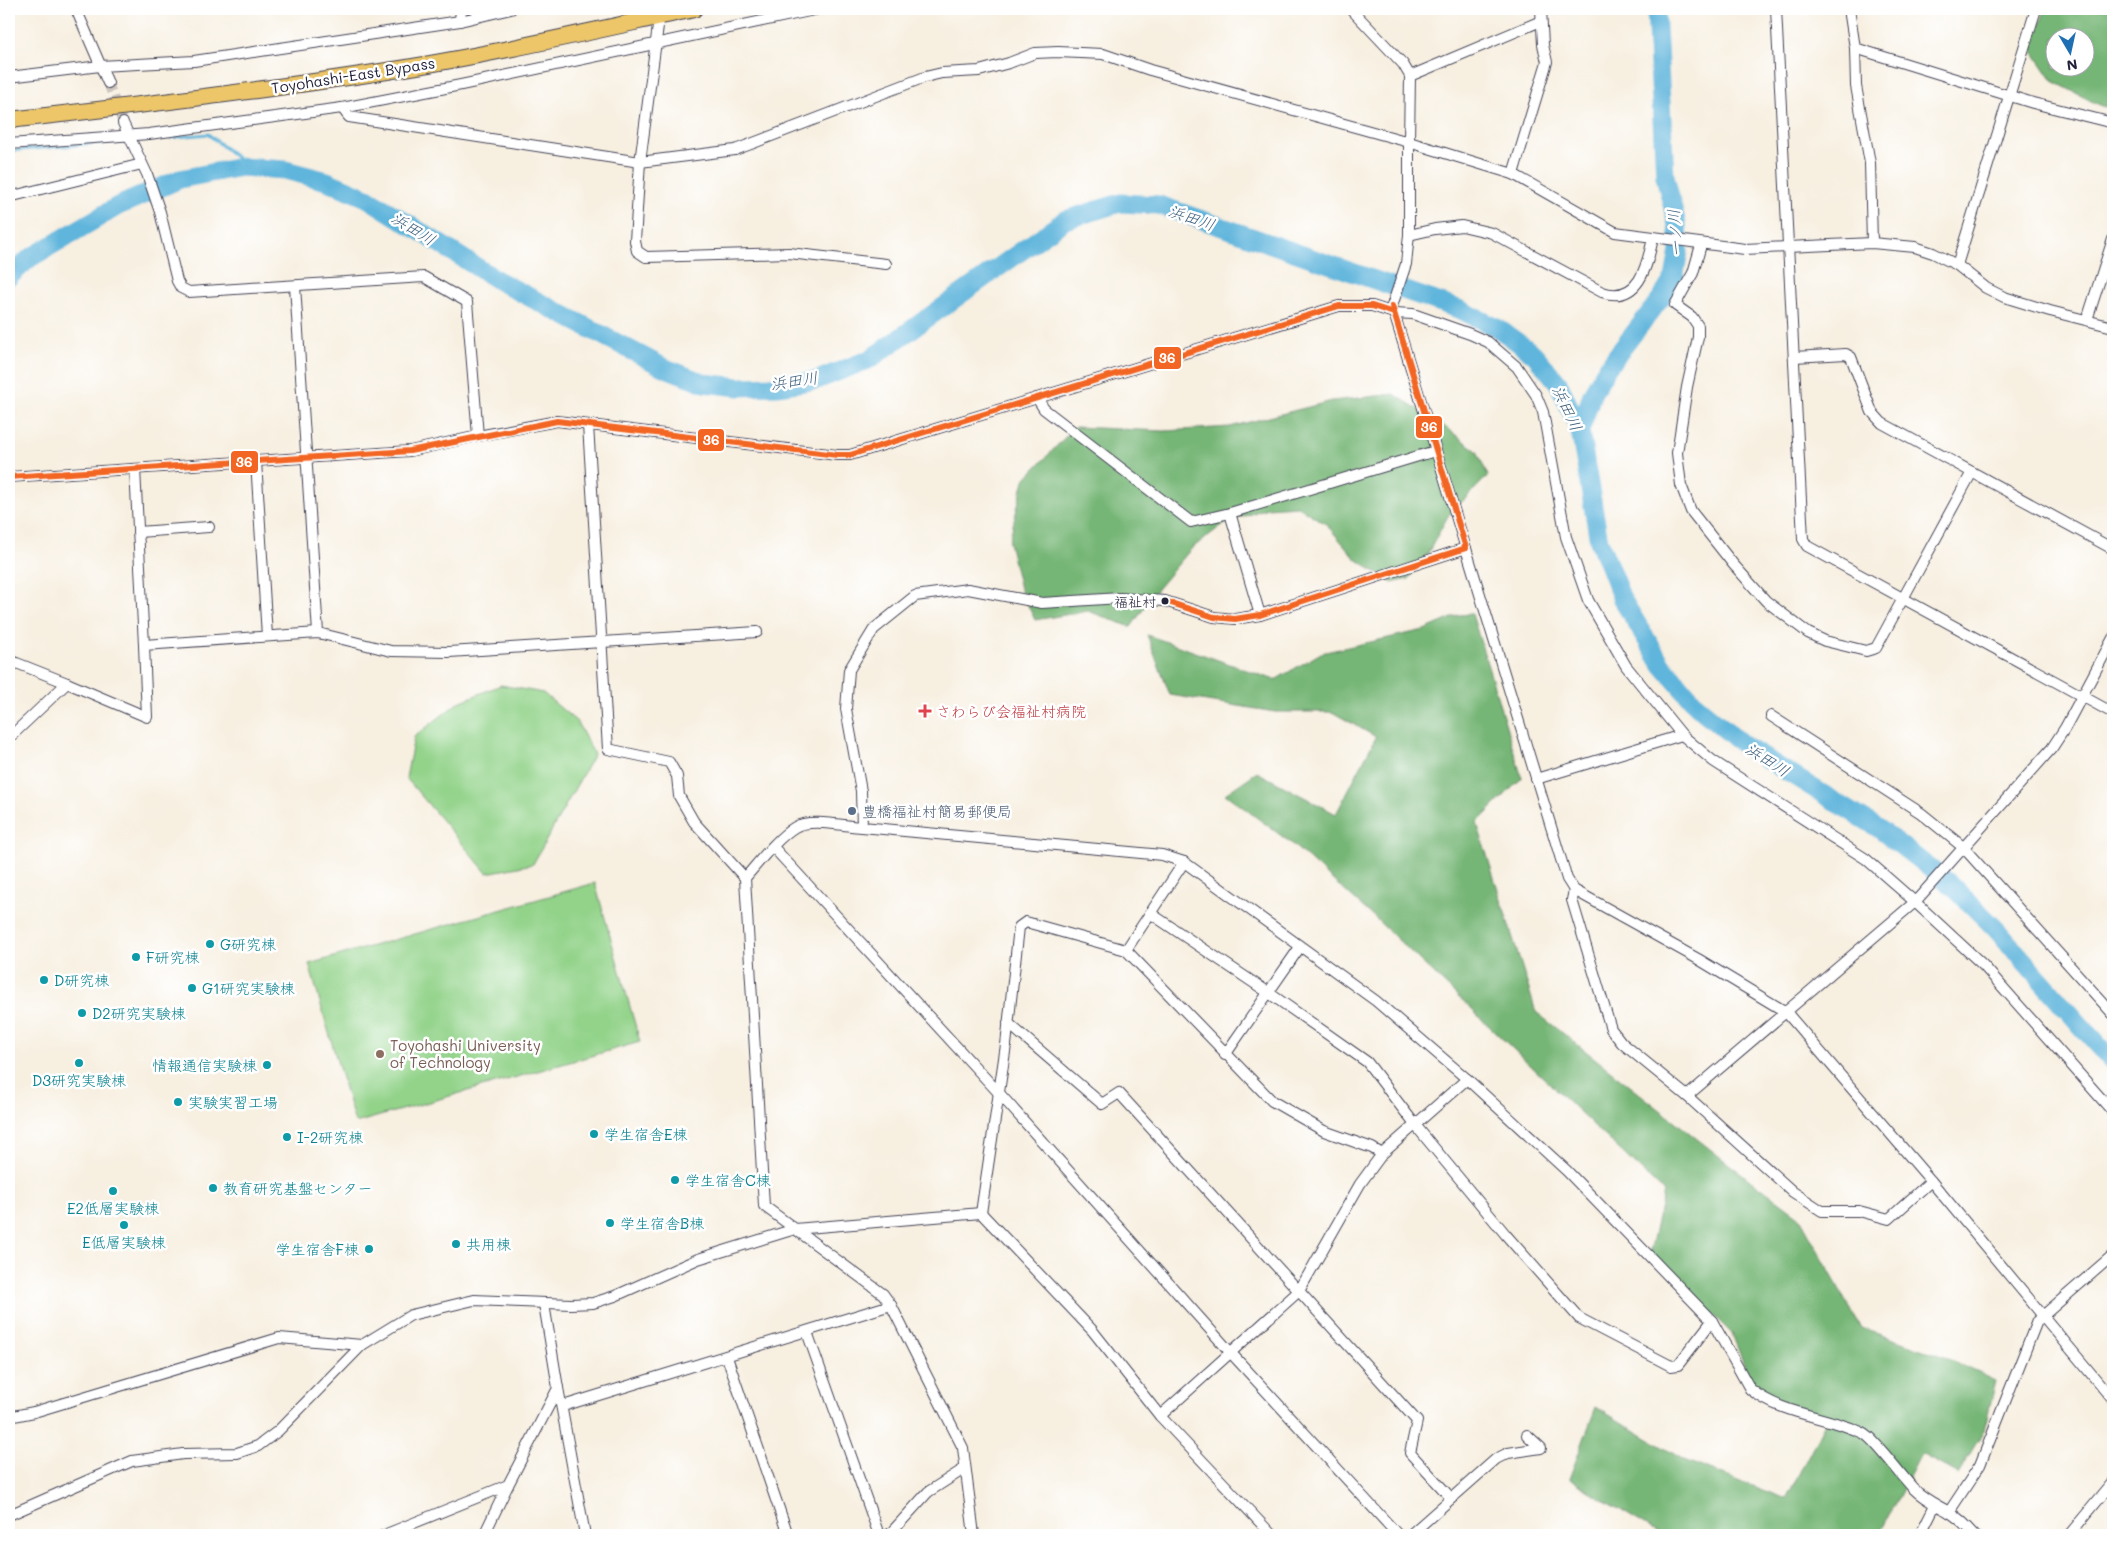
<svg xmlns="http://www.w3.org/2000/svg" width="2122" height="1544" viewBox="0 0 2122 1544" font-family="Mali,'Klee One',sans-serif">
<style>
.green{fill:#92d389;stroke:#5a7a62}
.forest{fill:#75b575;stroke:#4c6c58;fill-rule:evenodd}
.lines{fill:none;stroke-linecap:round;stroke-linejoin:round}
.stream{stroke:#60b5dc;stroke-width:3}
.river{stroke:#60b5dc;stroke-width:19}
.minor-tunnel{stroke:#ccc6bf;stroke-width:10;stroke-dasharray:10 5;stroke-linecap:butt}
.minor-casing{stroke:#424154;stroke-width:12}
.trunk-casing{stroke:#424154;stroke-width:18}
.minor{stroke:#fff;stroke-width:10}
.trunk{stroke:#ecc669;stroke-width:16}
.bus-1-casing{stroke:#fff;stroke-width:10}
.bus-1{stroke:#f26522;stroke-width:6}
.bus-dot{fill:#22223b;stroke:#fff;stroke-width:2}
.health-dot{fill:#e0444e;stroke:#fff;stroke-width:2}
.service-dot{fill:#5c6f8a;stroke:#fff;stroke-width:2}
.culture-dot{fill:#0f9aa8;stroke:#fff;stroke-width:2}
.education-dot{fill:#8d6e63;stroke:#fff;stroke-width:2}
.labels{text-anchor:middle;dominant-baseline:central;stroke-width:5;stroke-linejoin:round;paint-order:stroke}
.bus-label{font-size:14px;fill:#22223b;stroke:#fff;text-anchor:end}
.street-label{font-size:15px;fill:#22223b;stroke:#fff}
.health-label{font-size:15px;fill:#be3a42;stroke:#fff;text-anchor:start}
.service-label{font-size:15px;fill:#4e5e75;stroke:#fff;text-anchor:start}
.culture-label{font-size:15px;fill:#0d838f;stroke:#fff;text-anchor:start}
.education-label{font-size:15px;fill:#785e54;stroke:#fff;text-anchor:start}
.water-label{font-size:16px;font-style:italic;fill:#3b5d7b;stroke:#fff}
.line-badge{stroke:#fff;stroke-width:2}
.badge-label{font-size:14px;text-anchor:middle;font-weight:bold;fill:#fff}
</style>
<rect width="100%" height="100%" fill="#fff"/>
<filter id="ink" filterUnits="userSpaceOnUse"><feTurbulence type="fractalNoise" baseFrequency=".02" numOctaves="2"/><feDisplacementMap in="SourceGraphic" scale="10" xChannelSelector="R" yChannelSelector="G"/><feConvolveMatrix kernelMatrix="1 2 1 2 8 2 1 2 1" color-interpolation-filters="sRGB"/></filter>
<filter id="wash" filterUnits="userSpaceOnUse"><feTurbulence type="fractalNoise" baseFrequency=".0096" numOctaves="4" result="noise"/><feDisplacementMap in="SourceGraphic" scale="20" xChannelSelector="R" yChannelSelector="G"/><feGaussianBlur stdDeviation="1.12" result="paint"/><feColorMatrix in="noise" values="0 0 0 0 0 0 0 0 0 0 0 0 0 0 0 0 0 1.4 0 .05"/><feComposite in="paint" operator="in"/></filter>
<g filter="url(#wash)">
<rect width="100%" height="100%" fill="#f7efe0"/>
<!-- green -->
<g class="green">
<path d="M501 685 543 693 577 722 594 754 533 864 487 873 406 778 414 737 459 702Z"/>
<path d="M595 883 640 1042 355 1123 309 964Z"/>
</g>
<!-- forest -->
<g class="forest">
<path d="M2045 9H2113V110L2095 103 2053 81 2032 50ZM2054 38H2084V68H2054Z"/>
<path d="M1394 394 1437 421 1477 451 1488 476 1448 516 1428 553 1409 579 1392 583 1356 559 1326 524 1297 506 1267 508 1225 523 1191 549 1158 588 1131 627 1088 611 1035 620 1020 589 1009 542 1024 480 1075 427 1164 431 1230 427 1332 401Z"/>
<path d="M1472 614 1522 778 1477 823 1536 1012 1729 1164 1799 1216 1861 1328 1942 1356 1996 1381 1984 1430 1958 1474 1921 1454 1879 1535H1662L1569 1479 1596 1407 1684 1460 1786 1499 1826 1421 1754 1390 1732 1334 1650 1252 1664 1192 1374 917 1291 843 1225 794 1257 772 1336 814 1376 737 1332 712H1275L1170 695 1147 635 1275 680 1321 653 1424 630 1459 615Z"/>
</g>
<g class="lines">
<!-- stream -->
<g class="stream">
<path d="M143 140 208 134 237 158 241 167"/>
<path d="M9 151 121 141"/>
</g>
<!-- river -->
<g class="river">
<path d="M9 277 30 258 118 206 180 179 241 167 285 170 327 181 367 198 499 281 663 367 704 383 739 387 777 386 817 380 870 359 1065 220 1120 203 1159 205 1461 310 1499 329 1534 354 1559 384 1580 431 1599 541 1622 599 1662 665 1699 708 1745 746 1878 828 1949 883 1995 928 2113 1062"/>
<path d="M1580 431 1592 394 1607 368 1662 297 1674 278 1679 251 1677 225 1665 176 1656 9"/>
</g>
</g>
</g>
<g filter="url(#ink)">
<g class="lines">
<!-- minor-tunnel -->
<path class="minor-tunnel" d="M108 83 123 123"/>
<!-- minor casing -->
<g class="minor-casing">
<g id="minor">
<path d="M76 9 108 83"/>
<path d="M1776 9 1803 539 1807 546 2113 713"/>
<path d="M1849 9 1855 48 1856 86 1870 163 1872 243"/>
<path d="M460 21 461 9"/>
<path d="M658 26 640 162 635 241 637 251 646 257 789 253 886 264"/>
<path d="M1855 48 2033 103 2113 123"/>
<path d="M1410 76 1541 21"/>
<path d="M9 77 100 66 194 61 460 21 511 9"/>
<path d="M342 108 349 117 640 162 735 150 925 77 942 73 979 71 1009 63 1035 53 1058 52 1103 54 1150 70 1409 142 1410 76 1403 64 1351 9"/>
<path d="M123 123 147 174 160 212 177 281 181 288 189 292 424 277 467 302 478 436"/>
<path d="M9 144 149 134 342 108 461 85 819 9"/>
<path d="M1513 174 1547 62 1543 45 1541 9"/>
<path d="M9 197 142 164"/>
<path d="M1409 235 1435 229 1462 226 1492 233 1602 292C1639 304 1647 266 1653 238"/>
<path d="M1701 245 1693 273 1675 305 1692 317 1698 326V337L1687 387 1677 453 1681 485 1691 511 1733 564 1766 601 1808 633 1825 641 1866 651 1876 648 1972 472"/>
<path d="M1957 265 2036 9"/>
<path d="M295 286 318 633"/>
<path d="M2087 320 2113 239"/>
<path d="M2113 327 2050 311 2004 297 1986 288 1957 265 1933 253 1915 247 1872 243 1745 249 1615 232 1513 174 1409 142V235L1406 264 1392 306 1394 313 1567 879 1574 890 1698 959 1786 1012 1931 1181 2113 1400"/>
<path d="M1794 357 1846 354 1851 357 1872 412 1882 423 2113 549"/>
<path d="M1037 398 1044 409 1191 522 1230 513 1435 451"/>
<path d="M588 425 608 749 669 762 677 776 679 796 694 822 745 878"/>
<path d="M256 461 267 636"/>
<path d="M135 469 144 645"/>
<path d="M9 477 410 451 478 436 557 421 837 455H850L1339 306H1372L1394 313 1413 314 1470 334 1488 342 1517 367 1536 395 1543 412 1566 537 1588 600 1626 666 1682 735 1713 761 1866 859 1915 902 1983 965 2113 1112"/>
<path d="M1230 513 1260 615"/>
<path d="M138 532 209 527"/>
<path d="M9 660 67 683"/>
<path d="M1771 716 1921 813 1963 847 2113 1014"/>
<path d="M9 738 67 683 147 717 144 645 318 633 391 651 449 652 757 632"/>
<path d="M1536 779 1682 735"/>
<path d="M862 827 1162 855 1184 862 1376 1001 1467 1079 1567 1171 1712 1321 1750 1389C1782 1415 1827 1416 1863 1433 1874 1438 1903 1478 1914 1489 1925 1500 1937 1505 1949 1512 1959 1518 1967 1526 1975 1535"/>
<path d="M773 847 998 1092 1231 1353 1398 1535"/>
<path d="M1574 890 1572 900 1611 1029 1622 1043 1687 1096 1793 1192 1822 1211H1859L1889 1219 1931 1181"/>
<path d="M1150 913 1269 993 1367 1062 1416 1126 1506 1235 1579 1318 1671 1366 1678 1365 1712 1321"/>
<path d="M1126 950 1184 862"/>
<path d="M1008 1023 1102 1104 1119 1093 1417 1421 1410 1453 1451 1498"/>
<path d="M1225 1055 1300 947"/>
<path d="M1687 1096 1915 902 2052 748 2065 728 2113 638"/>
<path d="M981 1213 1006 1045 1019 927 1026 922 1126 950 1272 1101 1324 1131 1372 1148 1382 1154"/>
<path d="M807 1332 879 1535"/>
<path d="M727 1357 788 1535"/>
<path d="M558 1388 585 1535"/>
<path d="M563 1406 891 1305"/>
<path d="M1160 1416 1299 1291 1360 1184 1382 1154 1467 1079"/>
<path d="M9 1417 34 1412 279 1338 362 1345 411 1315 474 1300 571 1304 593 1303 615 1296 698 1259 795 1229 981 1213 1092 1330 1160 1416 1272 1535"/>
<path d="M1949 1512 1980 1465 2037 1321 2113 1255"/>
<path d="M9 1515 132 1461 183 1454 237 1453 258 1446 278 1431 362 1345"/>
<path d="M384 1535 508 1485 558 1388 544 1304"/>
<path d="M484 1535 508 1485"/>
<path d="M889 1535 928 1492 964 1469"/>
<path d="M974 1535 963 1448 891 1305 883 1294 764 1206 745 878C759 862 777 838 795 827 810 818 844 826 862 827L861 791 846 709 849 670 874 629 915 596 968 589 1042 603 1120 598 1165 601 1214 617 1235 619 1260 615 1466 548"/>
<path d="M1410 1535 1496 1459 1508 1453 1541 1448 1527 1435"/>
<path d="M1920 1535 1935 1505"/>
<path d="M2069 1535 2113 1482"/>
</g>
</g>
<!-- trunk casing -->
<g class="trunk-casing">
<path id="trunk" d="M9 120C135 106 261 91 387 71 490 55 592 31 694 9"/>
</g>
<!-- minor -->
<use href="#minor" class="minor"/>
<!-- trunk -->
<use href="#trunk" class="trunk"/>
<!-- bus-1 casing -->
<g class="bus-1-casing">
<g id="bus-1">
<path d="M1392 306 1466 548"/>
<path d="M9 477 410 451 557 421 837 455H850L1339 306H1372L1394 313"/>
<path d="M1165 601 1214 617 1235 619 1260 615 1466 548"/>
</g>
</g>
<!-- bus-1 -->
<use href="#bus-1" class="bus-1"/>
</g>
</g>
<!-- markers -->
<circle class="bus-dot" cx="1165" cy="601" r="4.5"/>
<path class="health-dot" d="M922.5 703.5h5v5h5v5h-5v5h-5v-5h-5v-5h5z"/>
<circle class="service-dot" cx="852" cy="811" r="5"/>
<g class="culture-dot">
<circle cx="210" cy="944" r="5"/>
<circle cx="136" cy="957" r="5"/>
<circle cx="44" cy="980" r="5"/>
<circle cx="192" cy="988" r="5"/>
<circle cx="82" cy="1013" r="5"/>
<circle cx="79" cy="1063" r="5"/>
<circle cx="267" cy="1065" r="5"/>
<circle cx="178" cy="1102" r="5"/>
<circle cx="594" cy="1134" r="5"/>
<circle cx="287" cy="1137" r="5"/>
<circle cx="675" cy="1180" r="5"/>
<circle cx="213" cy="1188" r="5"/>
<circle cx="113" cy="1191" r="5"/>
<circle cx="610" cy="1223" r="5"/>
<circle cx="124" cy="1225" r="5"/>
<circle cx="456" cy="1244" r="5"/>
<circle cx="369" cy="1249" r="5"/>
</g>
<circle class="education-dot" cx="380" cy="1054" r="5"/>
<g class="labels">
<!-- bus labels -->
<g class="bus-label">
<text x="1156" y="601">福祉村</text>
</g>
<!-- street labels -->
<g class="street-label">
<text transform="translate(353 75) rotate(-9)">Toyohashi-East Bypass</text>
</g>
<!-- health labels -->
<g class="health-label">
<text x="936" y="711">さわらび会福祉村病院</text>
</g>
<!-- service labels -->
<g class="service-label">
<text x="862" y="811">豊橋福祉村簡易郵便局</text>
</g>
<!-- culture labels -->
<g class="culture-label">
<text x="220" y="944">G研究棟</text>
<text x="146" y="957">F研究棟</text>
<text x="54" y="980">D研究棟</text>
<text x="202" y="988">G1研究実験棟</text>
<text x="92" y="1013">D2研究実験棟</text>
<text x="257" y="1065" text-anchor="end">情報通信実験棟</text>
<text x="79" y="1080" text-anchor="middle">D3研究実験棟</text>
<text x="188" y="1102">実験実習工場</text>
<text x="604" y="1134">学生宿舎E棟</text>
<text x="297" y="1137">I-2研究棟</text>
<text x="685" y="1180">学生宿舎C棟</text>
<text x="223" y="1188">教育研究基盤センター</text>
<text x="113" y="1208" text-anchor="middle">E2低層実験棟</text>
<text x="620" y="1223">学生宿舎B棟</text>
<text x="124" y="1242" text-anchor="middle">E低層実験棟</text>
<text x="466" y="1244">共用棟</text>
<text x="359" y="1249" text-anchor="end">学生宿舎F棟</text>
</g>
<!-- education labels -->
<g class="education-label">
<text x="390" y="1045">Toyohashi University<tspan x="390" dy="17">of Technology</tspan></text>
</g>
<!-- water labels -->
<g class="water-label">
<text transform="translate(1192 217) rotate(19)">浜田川</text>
<text transform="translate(414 228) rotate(32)">浜田川</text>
<text transform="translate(1674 233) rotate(-94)">一ノ川</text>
<text transform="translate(794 380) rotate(-8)">浜田川</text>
<text transform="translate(1568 408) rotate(65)">浜田川</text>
<text transform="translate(1768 759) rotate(33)">浜田川</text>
</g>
</g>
<g class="line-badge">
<rect x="1153" y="346" width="29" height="24" rx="5" fill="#f26522"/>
<rect x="1415" y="415" width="28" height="24" rx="5" fill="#f26522"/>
<rect x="697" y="428" width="28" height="24" rx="5" fill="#f26522"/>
<rect x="230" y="450" width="29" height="24" rx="5" fill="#f26522"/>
</g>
<g class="badge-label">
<text x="1167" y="363">36</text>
<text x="1429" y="432">36</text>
<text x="711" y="445">36</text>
<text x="244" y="467">36</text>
</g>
<!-- margin -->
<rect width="2122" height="1544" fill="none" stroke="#fff" stroke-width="30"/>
<!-- north arrow -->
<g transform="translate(2070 52) rotate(171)"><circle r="24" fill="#ffffff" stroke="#a7a7b1"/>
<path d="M0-4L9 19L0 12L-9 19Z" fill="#1f6fb2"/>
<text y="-8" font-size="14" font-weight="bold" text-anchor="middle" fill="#22223b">N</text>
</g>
</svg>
